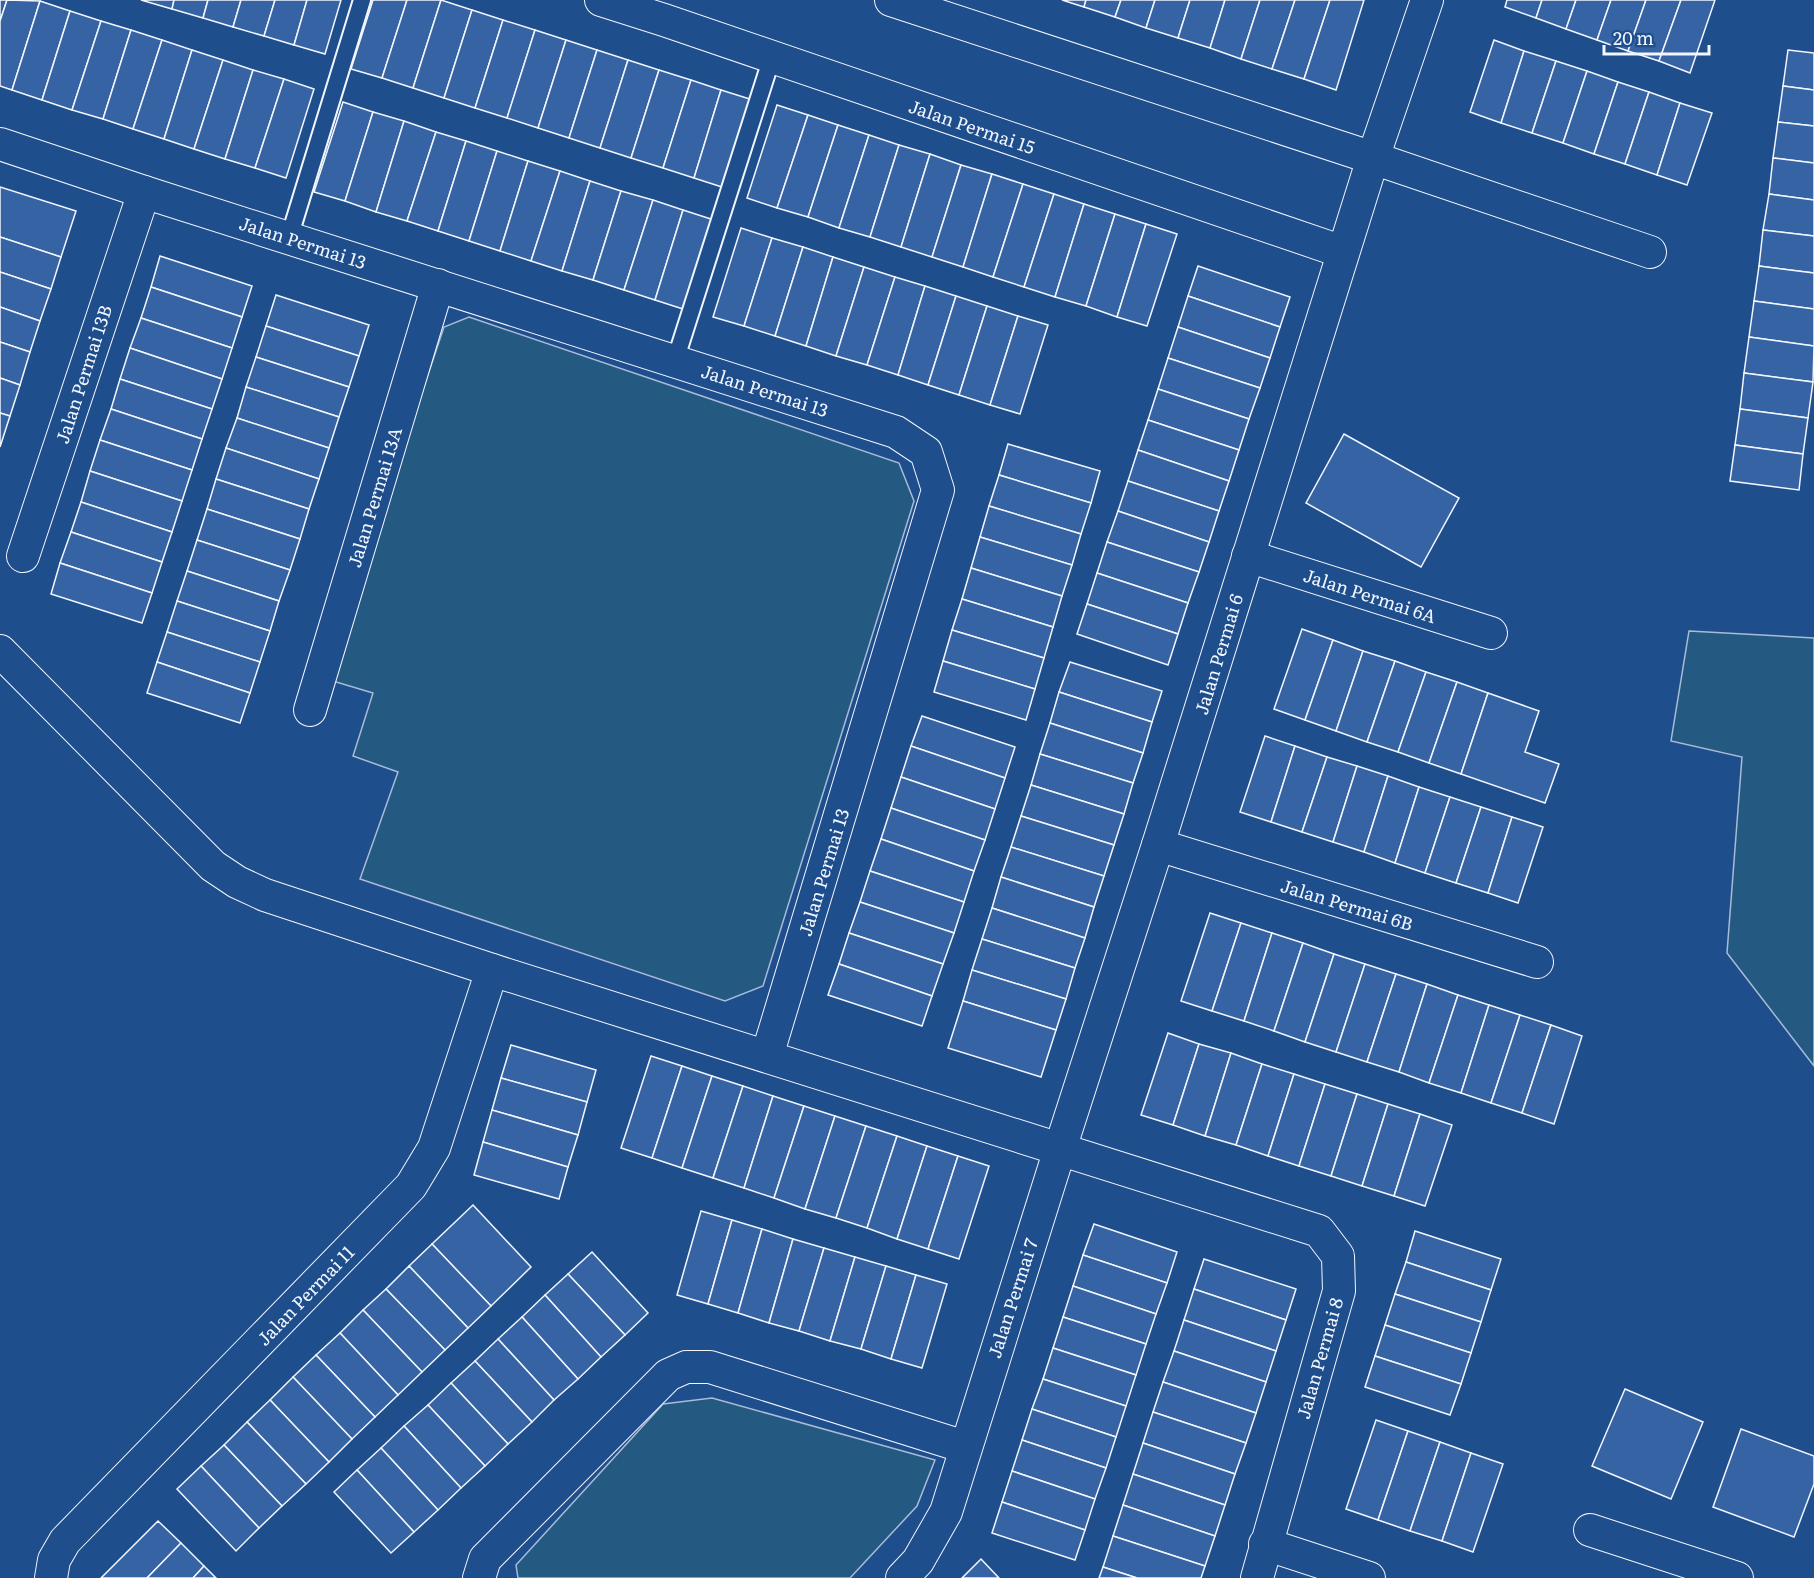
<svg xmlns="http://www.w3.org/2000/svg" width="1814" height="1578" viewBox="0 0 1814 1578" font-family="Literata,serif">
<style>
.green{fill:#245a82;stroke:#a8bbd7;stroke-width:1.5}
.building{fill:#3563a3;stroke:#f2f6ff;stroke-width:1.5}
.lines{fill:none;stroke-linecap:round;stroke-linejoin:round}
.service-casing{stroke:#f2f6ff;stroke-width:20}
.minor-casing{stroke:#f2f6ff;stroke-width:34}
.service{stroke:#1f4e8c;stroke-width:16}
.minor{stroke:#1f4e8c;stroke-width:32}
.labels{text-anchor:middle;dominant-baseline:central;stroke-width:4.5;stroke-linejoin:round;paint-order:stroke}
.street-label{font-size:18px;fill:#f2f6ff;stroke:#1f4e8c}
</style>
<rect width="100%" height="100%" fill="#1f4e8c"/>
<!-- green -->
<g class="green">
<path d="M469 317 899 463 914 501 763 986 725 1001 360 879 398 772 353 756 373 693 326 679 444 327Z"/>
<path d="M1689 631 1814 638V1066L1727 953 1742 757 1671 741Z"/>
<path d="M712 1398 935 1460 917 1506 850 1578H518L516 1565 663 1404Z"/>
</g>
<!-- building -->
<g class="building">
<path d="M0 0H7L0 21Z"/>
<path d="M7 0 40 1 12 90 0 86V21Z"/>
<path d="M141 0H174L172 9Z"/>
<path d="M174 0H208L203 18 172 9Z"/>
<path d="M208 0H241L233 27 203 18Z"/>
<path d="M241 0H275L264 36 233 27Z"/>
<path d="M275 0H307L294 45 264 36Z"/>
<path d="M307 0H341L325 54 294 45Z"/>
<path d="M373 0H407L382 78 351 69Z"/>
<path d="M407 0H441L413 88 382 78Z"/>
<path d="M441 0 472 10 444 98 413 88Z"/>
<path d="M1062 0H1086L1084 7Z"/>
<path d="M1086 0H1121L1115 17 1084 7Z"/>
<path d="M1121 0H1155L1146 28 1115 17Z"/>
<path d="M1155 0H1190L1178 38 1146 28Z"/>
<path d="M1190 0H1225L1210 48 1178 38Z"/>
<path d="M1225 0H1260L1241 59 1210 48Z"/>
<path d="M1260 0H1295L1272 69 1241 59Z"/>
<path d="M1295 0H1330L1304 79 1272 69Z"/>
<path d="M1330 0H1364L1336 90 1304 79Z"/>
<path d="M1507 0H1542L1536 18 1505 7Z"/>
<path d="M1542 0H1576L1566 29 1536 18Z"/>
<path d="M1576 0H1611L1597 40 1566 29Z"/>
<path d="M1611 0H1646L1628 51 1597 40Z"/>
<path d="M1646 0H1681L1659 61 1628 51Z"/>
<path d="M1681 0H1715L1690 73 1659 61Z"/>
<path d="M40 1 70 11 42 100 12 90Z"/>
<path d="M472 10 503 20 475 108 444 98Z"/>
<path d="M70 11 101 21 72 110 42 100Z"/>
<path d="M503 20 535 30 507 118 475 108Z"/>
<path d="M101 21 131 30 103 119 72 110Z"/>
<path d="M131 30 162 40 133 129 103 119Z"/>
<path d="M535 30 566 40 538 128 507 118Z"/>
<path d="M162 40 192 50 164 139 133 129Z"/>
<path d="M566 40 597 50 569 138 538 128Z"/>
<path d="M1494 40 1524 51 1501 123 1470 112Z"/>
<path d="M192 50 223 60 194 149 164 139Z"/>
<path d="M597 50 628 60 600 148 569 138Z"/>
<path d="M1788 50 1814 53V90L1783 86Z"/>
<path d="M1524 51 1556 61 1532 133 1501 123Z"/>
<path d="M223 60 253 70 225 159 194 149Z"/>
<path d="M628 60 659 70 631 158 600 148Z"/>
<path d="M1556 61 1587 71 1563 143 1532 133Z"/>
<path d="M253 70 284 79 255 168 225 159Z"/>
<path d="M659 70 691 80 663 168 631 158Z"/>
<path d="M1587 71 1618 82 1594 154 1563 143Z"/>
<path d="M284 79 314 89 286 178 255 168Z"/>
<path d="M691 80 721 90 694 178 663 168Z"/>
<path d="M1618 82 1649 92 1625 164 1594 154Z"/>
<path d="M1783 86 1814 90V126L1778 122Z"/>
<path d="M721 90 753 100 725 188 694 178Z"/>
<path d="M1649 92 1680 103 1657 175 1625 164Z"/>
<path d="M343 102 373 112 345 201 314 192Z"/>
<path d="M1680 103 1712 113 1687 185 1657 175Z"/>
<path d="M777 105 808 115 777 208 747 198Z"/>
<path d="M373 112 404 121 376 212 345 201Z"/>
<path d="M808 115 838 125 808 217 777 208Z"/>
<path d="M404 121 436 132 407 221 376 212Z"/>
<path d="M1778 122 1814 126V163L1773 158Z"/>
<path d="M838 125 869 135 839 228 808 217Z"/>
<path d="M436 132 466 141 438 231 407 221Z"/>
<path d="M869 135 899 145 870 237 839 228Z"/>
<path d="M466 141 497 151 469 241 438 231Z"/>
<path d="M899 145 930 154 901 247 870 237Z"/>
<path d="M497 151 528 161 500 251 469 241Z"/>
<path d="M930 154 961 165 932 257 901 247Z"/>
<path d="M1773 158 1814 163V200L1769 194Z"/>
<path d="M528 161 560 171 531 261 500 251Z"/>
<path d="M961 165 992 174 963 267 932 257Z"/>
<path d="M560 171 590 181 562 271 531 261Z"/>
<path d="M992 174 1023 184 993 277 963 267Z"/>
<path d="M590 181 621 191 593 280 562 271Z"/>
<path d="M1023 184 1054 194 1024 287 993 277Z"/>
<path d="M0 187 76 211 61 257 0 237Z"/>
<path d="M621 191 653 200 624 290 593 280Z"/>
<path d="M1054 194 1084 204 1055 297 1024 287Z"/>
<path d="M1769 194 1814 200V236L1763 230Z"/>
<path d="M653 200 683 210 655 300 624 290Z"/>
<path d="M1084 204 1115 214 1086 306 1055 297Z"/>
<path d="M683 210 714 220 686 310 655 300Z"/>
<path d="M1115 214 1146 224 1117 317 1086 306Z"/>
<path d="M1146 224 1177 234 1147 326 1117 317Z"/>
<path d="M741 228 772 238 744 326 713 317Z"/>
<path d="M1763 230 1814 236V273L1759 266Z"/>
<path d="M0 237 61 257 51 289 0 272Z"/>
<path d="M772 238 803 247 775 336 744 326Z"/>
<path d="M803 247 833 257 806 346 775 336Z"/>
<path d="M160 256 252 286 242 317 151 287Z"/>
<path d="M833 257 864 267 836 356 806 346Z"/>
<path d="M1198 266 1290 297 1280 327 1188 296Z"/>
<path d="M1759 266 1814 273V309L1754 301Z"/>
<path d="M864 267 895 277 867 365 836 356Z"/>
<path d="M0 272 51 289 40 321 0 307Z"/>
<path d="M895 277 925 286 898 375 867 365Z"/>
<path d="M925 286 956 296 928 385 898 375Z"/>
<path d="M151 287 242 317 232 348 141 318Z"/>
<path d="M276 295 369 325 359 356 266 326Z"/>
<path d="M956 296 987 306 959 395 928 385Z"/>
<path d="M1188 296 1280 327 1270 358 1178 327Z"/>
<path d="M1754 301 1814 309V346L1749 337Z"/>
<path d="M987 306 1018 316 990 405 959 395Z"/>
<path d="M0 307 40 321 30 352 0 342Z"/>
<path d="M1018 316 1048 325 1020 414 990 405Z"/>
<path d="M141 318 232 348 222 379 130 348Z"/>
<path d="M266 326 359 356 349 387 256 357Z"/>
<path d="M1178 327 1270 358 1260 388 1168 358Z"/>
<path d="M1749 337 1814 346 1813 382 1744 373Z"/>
<path d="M0 342 30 352 20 385 0 378Z"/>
<path d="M130 348 222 379 212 409 120 379Z"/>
<path d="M256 357 349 387 339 417 246 387Z"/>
<path d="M1168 358 1260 388 1249 419 1158 389Z"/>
<path d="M1744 373 1813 382 1808 418 1740 409Z"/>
<path d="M0 378 20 385 10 416 0 413Z"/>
<path d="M120 379 212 409 202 439 111 409Z"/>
<path d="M246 387 339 417 329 448 237 418Z"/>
<path d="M1158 389 1249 419 1239 450 1148 420Z"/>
<path d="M111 409 202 439 192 470 100 440Z"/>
<path d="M1740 409 1808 418 1803 454 1735 445Z"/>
<path d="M0 413 10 416 0 447Z"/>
<path d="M237 418 329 448 319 479 226 448Z"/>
<path d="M1148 420 1239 450 1229 481 1138 450Z"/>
<path d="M1344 434 1459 498 1421 567 1306 503Z"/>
<path d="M100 440 192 470 182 501 90 471Z"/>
<path d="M1008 444 1100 471 1091 503 999 475Z"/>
<path d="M1735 445 1803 454 1799 490 1730 481Z"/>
<path d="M226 448 319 479 309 509 216 479Z"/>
<path d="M1138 450 1229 481 1219 511 1128 481Z"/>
<path d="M90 471 182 501 172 532 81 502Z"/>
<path d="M999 475 1091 503 1081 534 989 506Z"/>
<path d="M216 479 309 509 300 539 207 509Z"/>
<path d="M1128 481 1219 511 1209 542 1118 511Z"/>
<path d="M81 502 172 532 162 562 71 532Z"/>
<path d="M989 506 1081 534 1072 565 980 537Z"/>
<path d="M207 509 300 539 290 570 197 540Z"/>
<path d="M1118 511 1209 542 1199 572 1107 542Z"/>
<path d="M71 532 162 562 152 593 60 563Z"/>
<path d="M980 537 1072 565 1062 596 971 568Z"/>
<path d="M197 540 290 570 279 601 187 571Z"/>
<path d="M1107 542 1199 572 1188 603 1097 573Z"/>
<path d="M60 563 152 593 142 623 51 594Z"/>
<path d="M971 568 1062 596 1053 627 962 599Z"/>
<path d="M187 571 279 601 270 631 177 601Z"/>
<path d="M1097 573 1188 603 1178 634 1087 604Z"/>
<path d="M962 599 1053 627 1044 658 952 630Z"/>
<path d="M177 601 270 631 260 662 167 632Z"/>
<path d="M1087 604 1178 634 1168 665 1077 634Z"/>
<path d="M1302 629 1333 640 1305 720 1274 709Z"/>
<path d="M952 630 1044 658 1035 689 943 661Z"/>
<path d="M167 632 260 662 250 693 157 662Z"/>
<path d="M1333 640 1363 651 1336 731 1305 720Z"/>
<path d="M1363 651 1395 661 1367 742 1336 731Z"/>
<path d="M943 661 1035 689 1026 720 934 692Z"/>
<path d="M1395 661 1426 672 1398 752 1367 742Z"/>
<path d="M157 662 250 693 240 723 147 693Z"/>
<path d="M1070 662 1162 691 1152 722 1059 692Z"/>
<path d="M1426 672 1457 682 1429 763 1398 752Z"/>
<path d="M1457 682 1488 693 1461 774 1429 763Z"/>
<path d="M1059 692 1152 722 1143 753 1050 723Z"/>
<path d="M1488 693 1539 711 1525 752 1559 764 1545 803 1461 774Z"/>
<path d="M922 716 1015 747 1005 778 911 746Z"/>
<path d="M1050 723 1143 753 1133 783 1040 754Z"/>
<path d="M1265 736 1295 746 1271 822 1240 812Z"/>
<path d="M911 746 1005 778 995 809 901 777Z"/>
<path d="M1295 746 1327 757 1302 832 1271 822Z"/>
<path d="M1040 754 1133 783 1124 814 1031 785Z"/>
<path d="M1327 757 1357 766 1333 842 1302 832Z"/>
<path d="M1357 766 1388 776 1364 852 1333 842Z"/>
<path d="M1388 776 1419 787 1395 863 1364 852Z"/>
<path d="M901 777 995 809 985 840 891 808Z"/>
<path d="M1031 785 1124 814 1114 845 1021 816Z"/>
<path d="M1419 787 1450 797 1425 873 1395 863Z"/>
<path d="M1450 797 1481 807 1456 883 1425 873Z"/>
<path d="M1481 807 1512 817 1488 893 1456 883Z"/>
<path d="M891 808 985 840 974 871 881 839Z"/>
<path d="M1021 816 1114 845 1104 876 1011 847Z"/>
<path d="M1512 817 1543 827 1518 903 1488 893Z"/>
<path d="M881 839 974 871 964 902 870 871Z"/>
<path d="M1011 847 1104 876 1094 907 1001 877Z"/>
<path d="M870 871 964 902 954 933 860 902Z"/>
<path d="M1001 877 1094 907 1085 938 992 908Z"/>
<path d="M860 902 954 933 943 964 849 933Z"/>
<path d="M992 908 1085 938 1075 968 982 939Z"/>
<path d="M1210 913 1241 923 1212 1011 1181 1001Z"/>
<path d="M1241 923 1272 933 1244 1021 1212 1011Z"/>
<path d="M849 933 943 964 932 996 839 964Z"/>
<path d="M1272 933 1303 943 1274 1031 1244 1021Z"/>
<path d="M982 939 1075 968 1066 999 972 970Z"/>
<path d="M1303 943 1334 954 1305 1042 1274 1031Z"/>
<path d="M1334 954 1365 964 1336 1052 1305 1042Z"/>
<path d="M839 964 932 996 922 1026 828 995Z"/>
<path d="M1365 964 1396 974 1367 1062 1336 1052Z"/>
<path d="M972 970 1066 999 1056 1030 963 1001Z"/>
<path d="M1396 974 1427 984 1399 1072 1367 1062Z"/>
<path d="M1427 984 1458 995 1429 1083 1399 1072Z"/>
<path d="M1458 995 1489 1005 1461 1093 1429 1083Z"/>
<path d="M963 1001 1056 1030 1041 1077 948 1048Z"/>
<path d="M1489 1005 1520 1015 1491 1103 1461 1093Z"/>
<path d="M1520 1015 1551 1025 1522 1113 1491 1103Z"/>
<path d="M1551 1025 1582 1036 1554 1124 1522 1113Z"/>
<path d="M1168 1033 1199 1044 1173 1125 1141 1115Z"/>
<path d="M1199 1044 1231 1053 1205 1136 1173 1125Z"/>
<path d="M511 1045 596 1070 587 1102 501 1078Z"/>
<path d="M1231 1053 1262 1064 1236 1145 1205 1136Z"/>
<path d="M651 1056 682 1066 652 1158 621 1148Z"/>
<path d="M1262 1064 1294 1074 1268 1156 1236 1145Z"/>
<path d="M682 1066 712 1076 682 1168 652 1158Z"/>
<path d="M1294 1074 1325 1084 1299 1166 1268 1156Z"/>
<path d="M712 1076 743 1086 713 1178 682 1168Z"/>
<path d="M501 1078 587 1102 578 1135 492 1110Z"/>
<path d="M1325 1084 1357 1094 1331 1176 1299 1166Z"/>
<path d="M743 1086 773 1096 744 1188 713 1178Z"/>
<path d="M1357 1094 1388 1104 1362 1186 1331 1176Z"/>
<path d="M773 1096 804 1106 774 1198 744 1188Z"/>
<path d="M1388 1104 1420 1114 1394 1196 1362 1186Z"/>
<path d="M804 1106 835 1116 805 1209 774 1198Z"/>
<path d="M492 1110 578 1135 568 1167 483 1142Z"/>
<path d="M1420 1114 1452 1125 1425 1206 1394 1196Z"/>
<path d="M835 1116 866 1126 836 1218 805 1209Z"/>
<path d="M866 1126 897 1136 867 1228 836 1218Z"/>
<path d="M897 1136 927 1146 897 1239 867 1228Z"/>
<path d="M483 1142 568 1167 559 1199 474 1175Z"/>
<path d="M927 1146 958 1156 928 1249 897 1239Z"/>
<path d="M958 1156 989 1166 959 1259 928 1249Z"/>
<path d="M473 1205 531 1267 491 1306 432 1244Z"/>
<path d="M701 1211 732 1220 708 1304 677 1295Z"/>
<path d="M732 1220 762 1229 738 1313 708 1304Z"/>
<path d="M1094 1224 1177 1252 1167 1283 1083 1255Z"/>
<path d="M762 1229 793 1239 769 1323 738 1313Z"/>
<path d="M1415 1231 1501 1259 1491 1290 1406 1262Z"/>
<path d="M793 1239 824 1248 799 1331 769 1323Z"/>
<path d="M432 1244 491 1306 468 1328 409 1266Z"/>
<path d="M824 1248 855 1257 830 1341 799 1331Z"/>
<path d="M592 1252 648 1313 625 1335 568 1274Z"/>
<path d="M1083 1255 1167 1283 1156 1314 1073 1286Z"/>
<path d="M855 1257 886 1266 861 1349 830 1341Z"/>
<path d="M1204 1259 1296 1289 1286 1320 1194 1289Z"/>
<path d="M1406 1262 1491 1290 1481 1322 1395 1294Z"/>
<path d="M409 1266 468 1328 445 1350 386 1289Z"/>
<path d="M886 1266 916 1275 891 1359 861 1349Z"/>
<path d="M568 1274 625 1335 601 1357 545 1295Z"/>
<path d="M916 1275 947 1284 922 1368 891 1359Z"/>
<path d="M1073 1286 1156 1314 1146 1344 1063 1317Z"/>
<path d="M386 1289 445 1350 422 1372 363 1310Z"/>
<path d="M1194 1289 1286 1320 1276 1351 1184 1320Z"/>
<path d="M1395 1294 1481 1322 1471 1353 1385 1325Z"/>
<path d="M545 1295 601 1357 578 1379 522 1317Z"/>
<path d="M363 1310 422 1372 398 1395 340 1333Z"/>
<path d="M522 1317 578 1379 554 1400 498 1339Z"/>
<path d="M1063 1317 1146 1344 1136 1375 1053 1348Z"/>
<path d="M1184 1320 1276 1351 1266 1382 1174 1351Z"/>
<path d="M1385 1325 1471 1353 1461 1384 1375 1356Z"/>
<path d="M340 1333 398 1395 375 1417 316 1355Z"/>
<path d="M498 1339 554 1400 532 1422 475 1361Z"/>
<path d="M1053 1348 1136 1375 1126 1406 1043 1379Z"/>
<path d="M1174 1351 1266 1382 1256 1413 1163 1382Z"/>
<path d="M316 1355 375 1417 352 1439 293 1377Z"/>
<path d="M1375 1356 1461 1384 1450 1415 1365 1387Z"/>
<path d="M475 1361 532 1422 508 1444 451 1383Z"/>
<path d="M293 1377 352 1439 329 1462 270 1400Z"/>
<path d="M1043 1379 1126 1406 1116 1437 1032 1409Z"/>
<path d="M1163 1382 1256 1413 1246 1443 1153 1412Z"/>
<path d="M451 1383 508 1444 485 1466 428 1405Z"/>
<path d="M1625 1389 1703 1422 1671 1499 1592 1466Z"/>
<path d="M270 1400 329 1462 306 1484 247 1422Z"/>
<path d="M428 1405 485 1466 461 1488 404 1426Z"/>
<path d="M1032 1409 1116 1437 1106 1468 1022 1440Z"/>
<path d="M1153 1412 1246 1443 1235 1474 1143 1443Z"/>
<path d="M1376 1420 1408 1431 1378 1520 1346 1509Z"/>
<path d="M247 1422 306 1484 282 1506 224 1445Z"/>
<path d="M404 1426 461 1488 438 1510 381 1448Z"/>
<path d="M1741 1429 1814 1456V1484L1794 1537 1713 1507Z"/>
<path d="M1408 1431 1440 1442 1410 1531 1378 1520Z"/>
<path d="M1022 1440 1106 1468 1095 1499 1012 1471Z"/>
<path d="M1440 1442 1471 1453 1442 1541 1410 1531Z"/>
<path d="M1143 1443 1235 1474 1225 1505 1133 1474Z"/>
<path d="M224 1445 282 1506 259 1528 201 1466Z"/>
<path d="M381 1448 438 1510 414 1532 357 1470Z"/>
<path d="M1471 1453 1503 1464 1473 1552 1442 1541Z"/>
<path d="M201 1466 259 1528 236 1551 177 1489Z"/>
<path d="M357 1470 414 1532 391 1553 334 1492Z"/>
<path d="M1012 1471 1095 1499 1085 1530 1002 1502Z"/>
<path d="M1133 1474 1225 1505 1215 1536 1123 1505Z"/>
<path d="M1002 1502 1085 1530 1075 1560 992 1533Z"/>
<path d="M1123 1505 1215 1536 1205 1566 1113 1536Z"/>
<path d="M158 1521 181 1543 147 1578H101Z"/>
<path d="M1113 1536 1205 1566 1201 1578H1137L1103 1567Z"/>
<path d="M181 1543 204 1566 193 1578H147Z"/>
<path d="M981 1559 999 1578H962Z"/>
<path d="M204 1566 216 1578H193Z"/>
<path d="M1103 1567 1137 1578H1099Z"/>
</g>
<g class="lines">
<!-- service casing -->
<g class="service-casing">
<g id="service">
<path d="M289 238 362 0"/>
<path d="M675 361 772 57"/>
</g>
</g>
<!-- minor casing -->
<g class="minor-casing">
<g id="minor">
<path d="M601 0 664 20 1343 252"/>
<path d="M891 0 1373 158 1650 252"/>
<path d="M0 144 144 192 896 432 926 452 938 490 767 1056"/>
<path d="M23 556 144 192"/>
<path d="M1248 556 1491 633"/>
<path d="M0 651 213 866 237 882 265 895 492 970 1319 1231 1338 1256 1339 1291 1257 1578"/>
<path d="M310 710 438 285"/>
<path d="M1158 845 1537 962"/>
<path d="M1590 1530 1737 1578"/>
<path d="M1265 1544 1369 1578"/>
<path d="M51 1578 54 1560 65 1541 411 1186 434 1148 492 970"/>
<path d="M479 1578 485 1559 668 1375 686 1367H710L965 1447"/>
<path d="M902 1578 918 1561 946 1512 1060 1149 1158 845 1373 158 1427 0"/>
</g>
</g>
<!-- service -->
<use href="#service" class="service"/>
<!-- minor -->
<use href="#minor" class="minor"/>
</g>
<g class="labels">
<!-- street labels -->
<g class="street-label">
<text transform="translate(972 126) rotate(19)">Jalan Permai 15</text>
<text transform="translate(303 242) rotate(18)">Jalan Permai 13</text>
<text transform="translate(83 374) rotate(-72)">Jalan Permai 13B</text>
<text transform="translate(765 390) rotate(18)">Jalan Permai 13</text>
<text transform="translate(374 497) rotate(-73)">Jalan Permai 13A</text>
<text transform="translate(1370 595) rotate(18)">Jalan Permai 6A</text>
<text transform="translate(1218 654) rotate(-73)">Jalan Permai 6</text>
<text transform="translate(823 872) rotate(-73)">Jalan Permai 13</text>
<text transform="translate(1347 904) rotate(17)">Jalan Permai 6B</text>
<text transform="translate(305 1295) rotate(-46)">Jalan Permai 11</text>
<text transform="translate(1012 1298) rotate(-72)">Jalan Permai 7</text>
<text transform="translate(1319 1358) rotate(-74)">Jalan Permai 8</text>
</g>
</g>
<!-- scale -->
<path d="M1604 45v9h105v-9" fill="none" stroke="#f2f6ff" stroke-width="3"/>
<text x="1613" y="45" font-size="18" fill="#f2f6ff" stroke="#1f4e8c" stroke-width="4.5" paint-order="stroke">20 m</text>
</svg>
